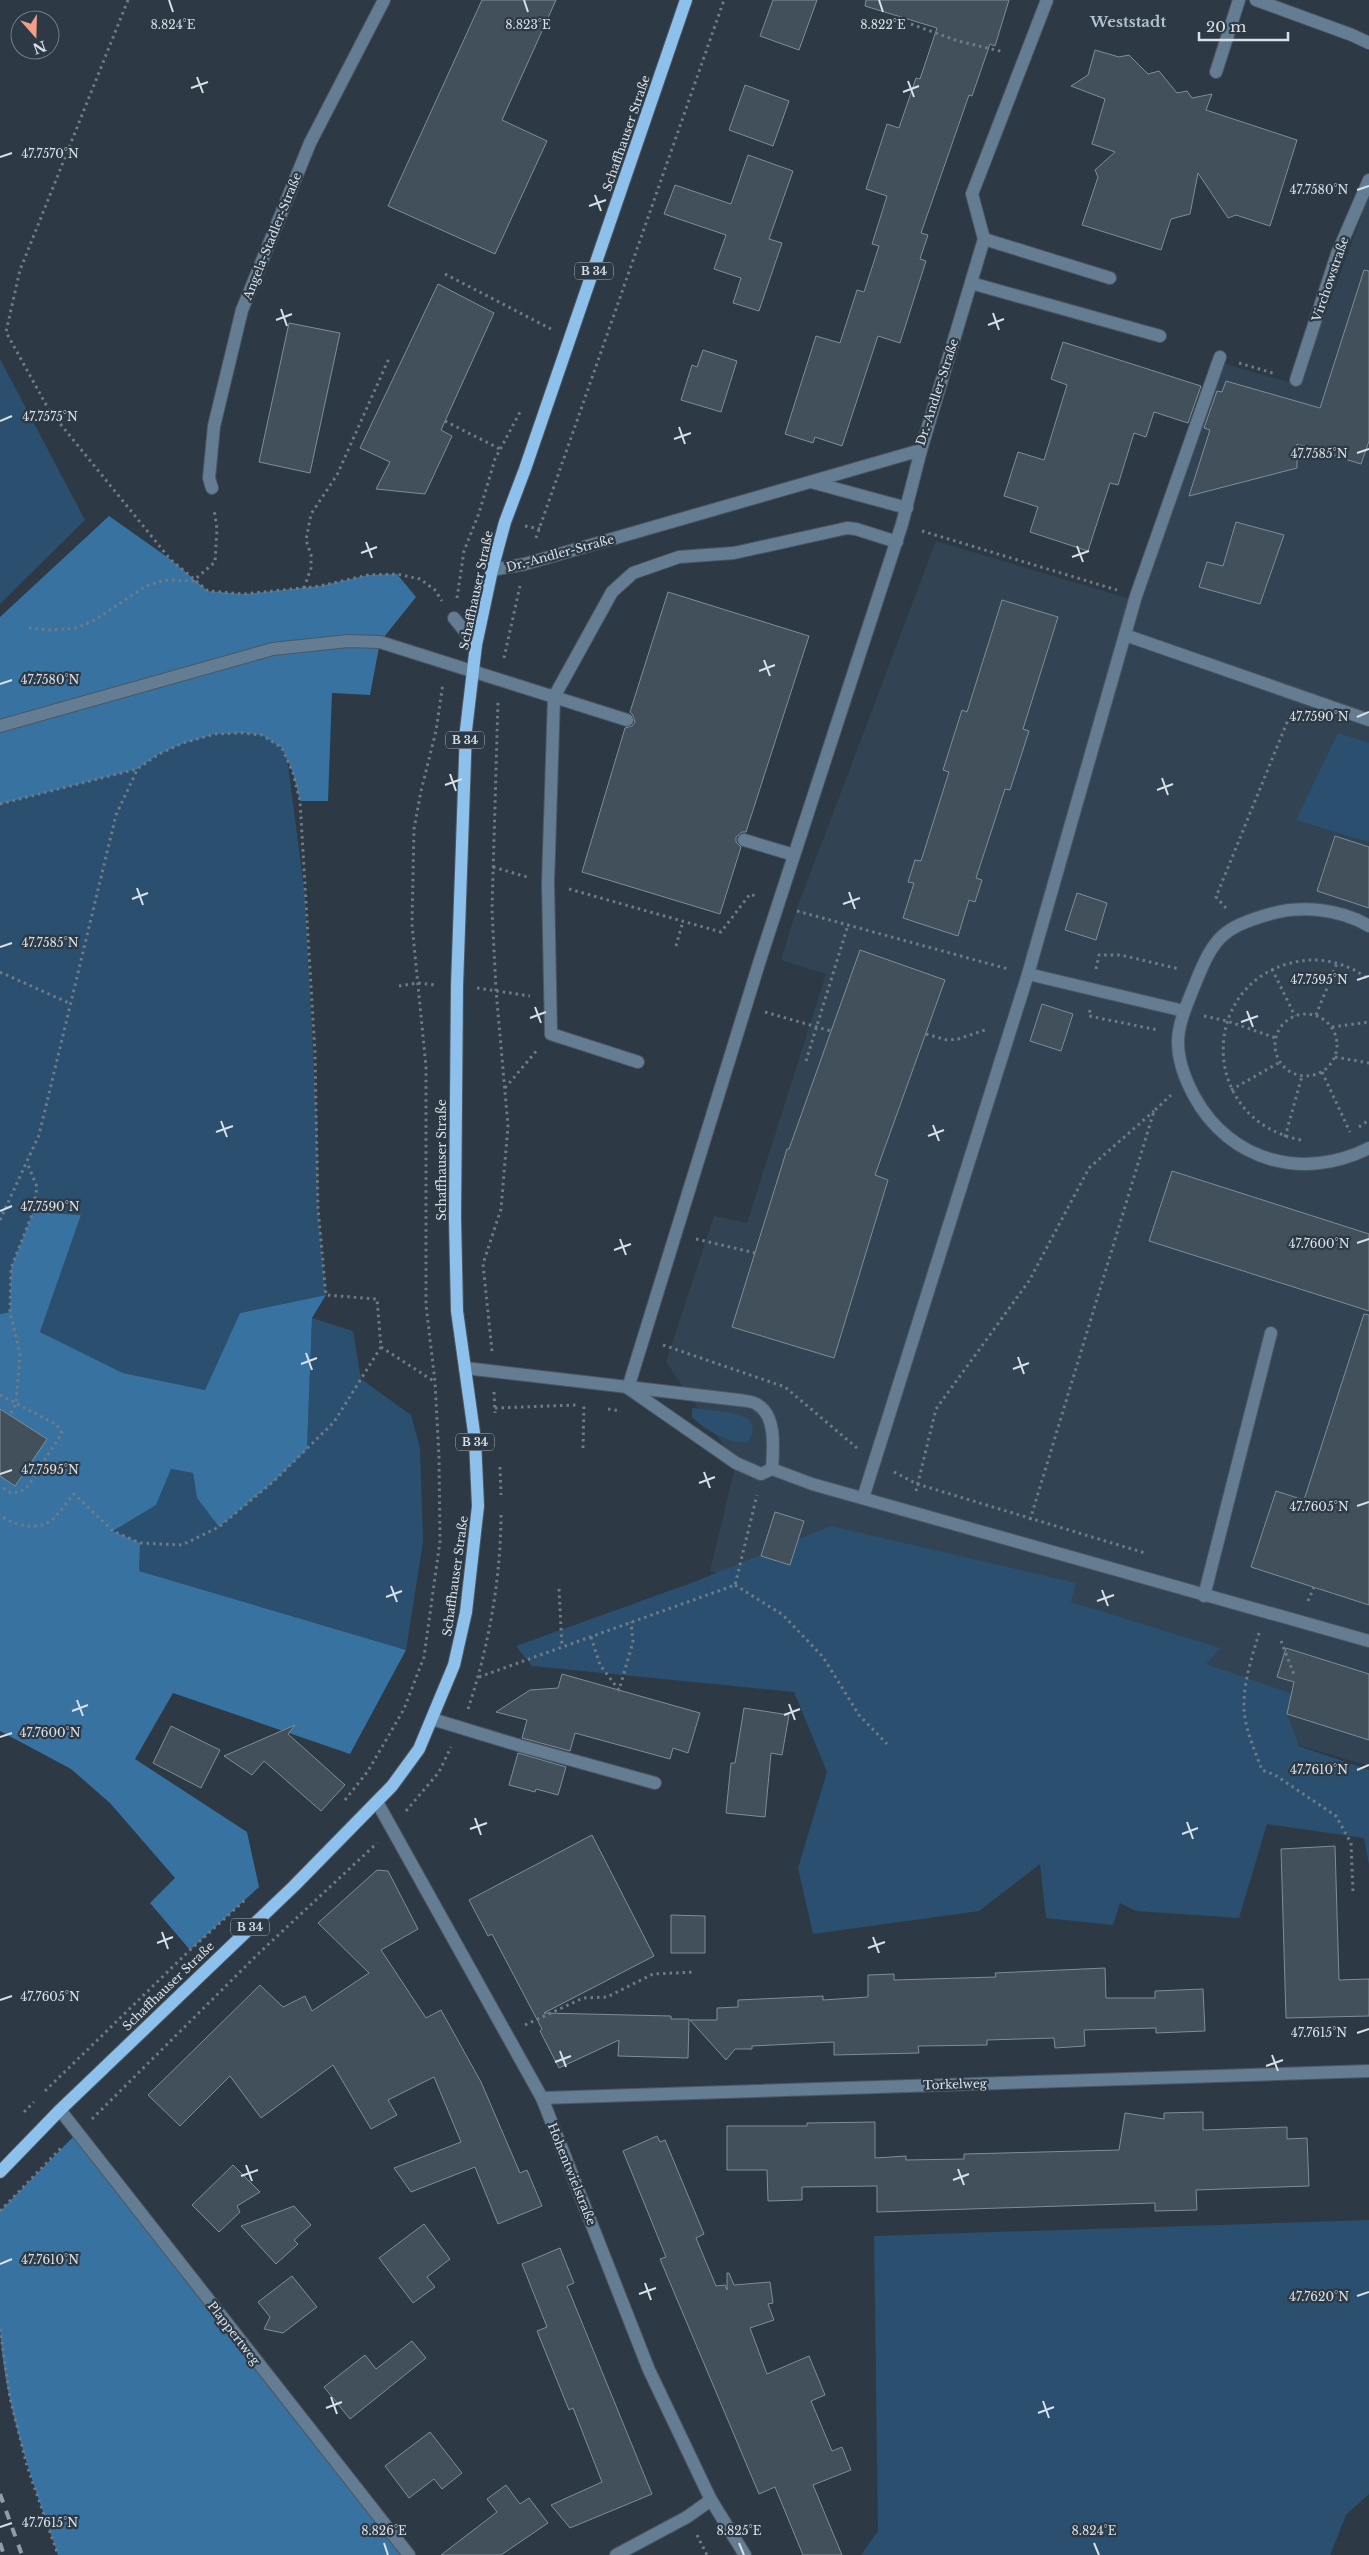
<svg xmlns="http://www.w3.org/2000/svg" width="1369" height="2555" viewBox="0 0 1369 2555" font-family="'Libre Baskerville',serif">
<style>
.built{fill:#324454}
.green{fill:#2b506f}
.forest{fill:#3772a1}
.building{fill:#42505b;stroke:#7e8d9a}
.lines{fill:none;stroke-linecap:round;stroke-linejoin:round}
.minor-casing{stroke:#4c5762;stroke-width:14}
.major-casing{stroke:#4c5762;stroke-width:14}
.path{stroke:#707b84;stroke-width:3;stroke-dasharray:2.5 4;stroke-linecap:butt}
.minor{stroke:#647d92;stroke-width:12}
.major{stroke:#8ec0ec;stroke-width:12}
.rail{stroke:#939da6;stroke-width:4;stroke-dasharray:9 9;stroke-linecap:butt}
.ticks{fill:none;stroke:#d9e1e8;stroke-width:2}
.labels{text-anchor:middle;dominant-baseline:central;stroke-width:4.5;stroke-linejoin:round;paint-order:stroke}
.shield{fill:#2d3944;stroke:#a5afb7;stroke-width:1}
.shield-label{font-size:11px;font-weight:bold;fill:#d9e1e8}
.street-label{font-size:12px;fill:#d9e1e8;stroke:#2d3944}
.quarter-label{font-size:15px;font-weight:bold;fill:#b2c1cf;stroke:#2d3944}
.ticks-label{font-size:12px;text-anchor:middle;fill:#d9e1e8;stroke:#2d3944;stroke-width:4.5;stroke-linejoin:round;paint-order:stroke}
</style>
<rect width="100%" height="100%" fill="#2d3944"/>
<!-- built -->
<path class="built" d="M1369 196V1766L710 1571 736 1463 666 1362 714 1216 747 1223 826 974 781 960 796 911 936 541 1137 601 1211 360 1299 385Z"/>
<!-- green -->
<g class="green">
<path d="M0 359 85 520 0 604Z"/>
<path d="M273 649 305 896 317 1129 318 1208 326 1295 240 1313 205 1390 123 1373 40 1332 81 1215 33 1212 11 1268 10 1312 0 1314V726Z"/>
<path d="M1338 733 1369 743V842L1296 820Z"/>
<path d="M312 1318 353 1331 361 1379 411 1415 420 1448 423 1542 406 1650 139 1571 113 1531 156 1505 171 1469 193 1473 197 1498 219 1527 307 1449Z"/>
<path d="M692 1408 732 1413 749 1419C754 1429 754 1433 747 1442 729 1444 705 1430 692 1417Z"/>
<path d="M831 1526 1076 1583 1071 1602 1220 1648 1206 1664 1292 1694 1287 1714 1299 1746 1369 1770V1865L1364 1838 1267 1824 1239 1918 1136 1911 1120 1903 1113 1925 1046 1918 1040 1864 979 1911 813 1934 798 1868 827 1772 794 1692 532 1666 516 1646 694 1582Z"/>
<path d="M1369 2220V2494L1346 2515 1330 2555H861L878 2531 874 2236Z"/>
</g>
<!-- forest -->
<g class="forest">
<path d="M109 516 170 559 208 591 244 594 320 586 368 575 397 574 416 597 380 642 370 695 332 693 328 801H300L293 773 282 748 262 735 243 733 215 734 184 743 159 754 137 769 0 804V617Z"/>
<path d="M33 1212 81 1215 40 1332 123 1373 205 1390 240 1313 326 1295 312 1318 307 1449 274 1481 219 1527 197 1498 193 1473 171 1469 156 1505 113 1531 140 1543 139 1571 406 1650 350 1754 173 1693 135 1759 247 1832 259 1887 190 1950 150 1903 175 1878 110 1803 71 1769 0 1731V1314L10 1312 11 1268Z"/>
<path d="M78 2132 409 2555H58C33 2482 4 2406 0 2328 0 2289 0 2250 0 2211Z"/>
</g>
<!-- building -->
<g class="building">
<path d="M482 0H556L502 120 547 141 495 254 388 206Z"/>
<path d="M773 0H817L799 50 760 36Z"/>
<path d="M866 0H1009L995 46 990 44 972 96 969 95 921 233 928 235 920 259 926 261 900 343 878 336 842 446 815 437 813 443 785 434 816 336 840 343 857 290 864 292 879 246 872 244 887 196 866 189 887 124 899 128 916 78 920 79 937 28 865 6Z"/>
<path d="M1095 50 1119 57 1129 55 1148 74 1159 71 1177 93 1187 91 1192 98 1212 94 1206 110 1297 140 1270 226 1236 215 1228 218 1198 173 1190 214 1171 219 1161 250 1082 225 1098 177 1095 170 1115 152 1092 144 1105 99 1071 86 1088 75Z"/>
<path d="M745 85 789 101 773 146 729 130Z"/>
<path d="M748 155 793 171 769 239 782 243 759 311 733 303 741 278 714 269 726 235 664 214 675 185 731 204Z"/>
<path d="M1364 270 1369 271V441L1361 464 1297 444V468L1189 496 1210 430 1204 428 1217 391 1222 392 1226 381 1320 408Z"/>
<path d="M438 284 494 313 441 430 452 436 425 494 376 489 390 462 360 448Z"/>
<path d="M289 323 340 333 310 473 259 462Z"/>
<path d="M1063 342 1201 386 1188 423 1154 412 1146 437 1134 433 1118 485 1110 483 1088 551 1030 532 1038 507 1004 496 1018 452 1044 460 1067 385 1051 379Z"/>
<path d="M703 350 737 361 721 412 681 400 692 365 697 367Z"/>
<path d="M1236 522 1284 535 1260 604 1199 587 1207 562 1223 566Z"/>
<path d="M668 592 809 636 746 832H742L736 837V842L741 847 720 914 582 872 625 728 632 726 635 722 633 715 630 712Z"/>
<path d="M1002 600 1058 617 1023 729 1029 731 1010 790 1005 789 976 878 982 880 975 902 969 900 958 936 903 918 914 883 908 882 915 860 921 861 949 772 943 770 962 710 967 712Z"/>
<path d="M1335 836 1369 847V908L1317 891Z"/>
<path d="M1077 893 1107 903 1096 940 1065 930Z"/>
<path d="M860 950 945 980 875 1175 888 1180 834 1358 732 1327 787 1149H789Z"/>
<path d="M1042 1004 1073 1014 1061 1051 1030 1041Z"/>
<path d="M1172 1171 1369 1234V1311L1149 1241Z"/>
<path d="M1364 1314 1369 1315V1605L1251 1567 1276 1491 1304 1500Z"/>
<path d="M0 1409 47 1439 15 1486 0 1476Z"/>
<path d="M775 1512 804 1521 790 1565 761 1556Z"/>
<path d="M1286 1648 1369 1674V1740L1287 1714 1294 1682 1277 1677Z"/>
<path d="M562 1674 700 1713 688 1753 673 1748 670 1759 575 1733 570 1751 522 1738 527 1720 496 1712 530 1690 558 1688Z"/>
<path d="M744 1708 789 1715 782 1755 771 1753 765 1817 726 1813 731 1763H735Z"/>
<path d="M295 1725 288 1734 345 1785 321 1811 264 1761 252 1775 224 1756Z"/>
<path d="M171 1726 220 1750 201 1788 153 1763Z"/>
<path d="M518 1753 566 1767 558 1795 536 1789 535 1792 509 1785Z"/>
<path d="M592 1835 654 1956 544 2013 671 2016V2019H689L688 2058 618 2056 619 2040 559 2068 540 2031 542 2029 492 1934 488 1936 469 1900Z"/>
<path d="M1335 1846 1339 1980 1369 1979V2016L1286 2018 1281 1849Z"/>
<path d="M377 1870 388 1871 418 1929 381 1950 426 2018 441 2010 481 2082 520 2173 527 2170 542 2206 498 2224 475 2167 411 2192 394 2168 461 2142 434 2077 388 2100 397 2115 371 2129 333 2065 261 2118 230 2076 180 2126 148 2095 260 1985 283 2007 305 1996 312 2011 369 1973 318 1923Z"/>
<path d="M671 1915 705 1916V1953H671Z"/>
<path d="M1105 1968 1106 1998H1155V1991L1203 1989 1205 2031 1156 2033V2028L1084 2030 1085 2046 1055 2048 1054 2038 987 2040V2045L918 2046 919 2053 834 2055V2042L752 2046V2049H735L726 2060 690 2020H717V2008L738 2007V2000L823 1996V2000L868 1997V1975L894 1974V1980L996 1977 995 1973Z"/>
<path d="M1203 2112V2130L1287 2127V2139L1307 2138 1309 2186 1196 2190 1197 2210 1155 2211V2203L877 2212V2186L802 2187V2200L768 2201 767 2170H727V2126H807V2123L875 2122V2158L906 2156V2160L964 2159V2154L1119 2150 1125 2113 1164 2119V2113Z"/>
<path d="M657 2136 660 2142 665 2140 704 2234 696 2238 716 2286 725 2285 727 2290V2273H729L734 2285 770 2282 773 2303 768 2304 774 2320 750 2328 767 2374 809 2356 825 2395 811 2401 832 2451 842 2447 851 2470 813 2485 842 2555H803L775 2487 759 2494 660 2259 666 2257 623 2151Z"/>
<path d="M233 2165 260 2192 237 2206 240 2212 219 2232 192 2205Z"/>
<path d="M294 2206 311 2225 294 2240 298 2244 276 2264 241 2226Z"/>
<path d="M424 2224 450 2259 427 2277 435 2287 413 2303 379 2258Z"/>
<path d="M560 2248 574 2283 567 2286 652 2494 570 2528 551 2505 602 2482 573 2408 569 2410 537 2331 547 2327 522 2264Z"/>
<path d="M292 2276 317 2307 283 2333 264 2329 270 2317 258 2302Z"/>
<path d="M412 2341 426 2358 350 2419 324 2387 365 2355 376 2369Z"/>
<path d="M430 2432 462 2473 442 2489 434 2479 409 2498 385 2466Z"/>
<path d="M506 2485 520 2504 529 2498 548 2523 501 2555H441L497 2512 487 2499Z"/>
</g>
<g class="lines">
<!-- minor casing -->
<g class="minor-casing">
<g id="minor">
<path d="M1256 0 1352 35 1369 43"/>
<path d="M1216 72 1239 0"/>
<path d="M984 239 1110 278"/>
<path d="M971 283 1160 336"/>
<path d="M1296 380 1337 254 1369 180"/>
<path d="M811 482 907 508"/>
<path d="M212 488 209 478 214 426 242 310 310 143 384 0"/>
<path d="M492 570 525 564 921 450"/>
<path d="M454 618 476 645"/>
<path d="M1125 635 1369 720"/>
<path d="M0 726 273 649 348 641 380 642 627 720"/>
<path d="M744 840 794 855"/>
<path d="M1369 926C1341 909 1302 905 1270 914 1222 928 1214 937 1195 984 1188 1002 1178 1023 1178 1042 1178 1060 1186 1081 1194 1096 1230 1162 1304 1181 1369 1148"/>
<path d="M1028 974 1184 1011"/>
<path d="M638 1062 551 1034 548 883 554 697 612 592 633 573 679 557 734 553 847 528 856 529 897 542"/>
<path d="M465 1368 739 1400C745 1401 754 1401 758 1405 777 1417 773 1450 772 1469"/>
<path d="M628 1388 760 960 902 524 921 450 984 239 972 194 1047 0"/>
<path d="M628 1388 736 1463 761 1474 772 1469 812 1484 1369 1641"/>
<path d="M863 1498 1028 974 1136 596 1220 357"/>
<path d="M1204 1596 1271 1333"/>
<path d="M432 1719 521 1746 655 1783"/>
<path d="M377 1802 542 2098 649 2370 711 2500 745 2555"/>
<path d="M542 2098 1369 2071"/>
<path d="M60 2110 409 2555"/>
<path d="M616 2555 687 2517 711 2500"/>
</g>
</g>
<!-- major casing -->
<g class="major-casing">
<path id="major" d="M0 2172 60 2110 294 1886 392 1786 419 1749 454 1665 466 1612 478 1506 475 1440 457 1311 455 1218 457 986 466 730 476 645 492 570 505 522 525 469 686 0"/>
</g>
<!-- path -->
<g class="path">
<path d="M128 0 20 270 6 332 49 410 170 559 208 591 244 594 320 586 368 575 397 574 420 579 435 590 442 601"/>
<path d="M911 24 958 41 1004 52"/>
<path d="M445 274 551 329"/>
<path d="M1239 363 1276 374"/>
<path d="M445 421 500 449"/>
<path d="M525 526 540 529"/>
<path d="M922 531 1117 590"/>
<path d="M536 538 724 0"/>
<path d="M304 588 311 568V555L306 540 311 514 337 475 390 356"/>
<path d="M457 598 464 551 479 513 495 459 520 412"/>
<path d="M29 628 50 630 76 628 95 620 146 586 165 580 193 581 215 562 217 529 214 509"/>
<path d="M504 658 520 586"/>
<path d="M0 804 137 769 159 754 183 743 215 734 243 733 262 735 282 748 293 773 300 801 315 1053 318 1208 326 1295 377 1299 381 1347 334 1422 274 1481 219 1527 182 1545 140 1543 113 1531 74 1494C67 1502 61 1511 54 1518 40 1532 13 1526 0 1515"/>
<path d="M493 867 527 877"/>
<path d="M569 889 721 932 750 894 758 897"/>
<path d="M1226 908 1216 897 1290 715"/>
<path d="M797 911 1008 969"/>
<path d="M676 946 683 921"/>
<path d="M1096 969 1099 955H1121L1179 969"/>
<path d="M1272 969 1295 1016"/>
<path d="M0 972 71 1004"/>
<path d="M399 986 418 983 436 985"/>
<path d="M477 988 530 996"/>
<path d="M1090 1010 1089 1016 1158 1030"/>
<path d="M765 1012 831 1031"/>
<circle cx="1306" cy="1045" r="31"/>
<path d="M1316 1015 1337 963"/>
<path d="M1204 1016 1227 1021 1276 1038"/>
<path d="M1332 1027 1369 1022"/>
<path d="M926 1034 947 1040 958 1039 988 1029"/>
<path d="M1335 1057 1369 1063"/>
<path d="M806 1061 848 925"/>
<path d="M1322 1072 1350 1132"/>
<path d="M505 1088 538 1049"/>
<path d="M1231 1090 1280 1062"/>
<path d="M1359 1127 1369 1120"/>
<path d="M1285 1137 1302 1076"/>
<path d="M1301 1140C1193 1119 1199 969 1309 960 1329 959 1353 966 1369 980"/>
<path d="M0 1220 39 1135 116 815 137 770"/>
<path d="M696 1239 755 1253"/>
<path d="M663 1345 785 1387 857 1448"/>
<path d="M381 1347 435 1382"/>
<path d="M492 1351 483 1264 501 1209 508 1126 496 990 492 910 498 701"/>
<path d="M494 1392 495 1413"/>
<path d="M0 1395 57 1425 62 1433 28 1486 20 1492 11 1493 0 1486"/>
<path d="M495 1408 577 1405"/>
<path d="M608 1409 621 1411"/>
<path d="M11 1413 16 1404 20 1353 10 1312 11 1268 33 1212 37 1187 28 1165"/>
<path d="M583 1448 584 1404"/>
<path d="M500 1467 501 1495"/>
<path d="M894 1472 917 1484 1145 1553"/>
<path d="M916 1491 936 1409 1029 1281 1089 1168 1154 1111"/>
<path d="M1030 1520 1154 1111 1171 1095"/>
<path d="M735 1585 783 1615 823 1657 859 1715 887 1744"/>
<path d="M559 1589 562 1647"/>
<path d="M1308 1601 1314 1587"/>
<path d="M1259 1633C1252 1657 1243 1683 1244 1709 1245 1729 1255 1751 1262 1770L1275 1775 1336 1816 1351 1843 1353 1892"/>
<path d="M591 1637 600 1665 619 1690 633 1642 631 1622"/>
<path d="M1281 1641 1295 1677"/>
<path d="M479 1677 735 1585 757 1495"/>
<path d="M468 1709C489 1646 501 1578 501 1512"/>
<path d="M345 1800 368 1771 404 1709 424 1657 440 1541 439 1457 435 1382 426 1305V1067L412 924 414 829 421 791 436 731 443 683"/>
<path d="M406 1811 439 1772 451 1747"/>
<path d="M525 2025 583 1998 607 1997 653 1974 695 1972"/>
<path d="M45 2091 190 1950 245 1900"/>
<path d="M24 2112 34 2102"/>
<path d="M92 2119 258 1954 377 1843"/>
<path d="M0 2211 62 2147"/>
<path d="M0 2329 10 2398 27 2466 58 2555"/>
<path d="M697 2535 707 2555"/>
</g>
<!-- minor -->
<use href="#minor" class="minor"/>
<!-- major -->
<use href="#major" class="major"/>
<!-- rail -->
<g class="rail">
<path d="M0 2494 22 2555"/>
<path d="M0 2543 4 2555"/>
</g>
</g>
<!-- ticks -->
<path class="ticks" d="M169 0 173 12M524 0 528 12M879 0 883 12M197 77 203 93M908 81 914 97M191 88 208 82M903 92 919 86M0 157 12 153M1357 190 1369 186M595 195 601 211M589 206 606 200M281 309 287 326M993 313 999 330M276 320 292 314M988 325 1004 319M0 421 12 416M679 427 685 444M674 439 691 433M1357 453 1369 449M366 542 372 558M1077 546 1083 562M361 553 377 547M1072 557 1089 551M764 660 770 676M759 671 775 665M0 684 12 680M1357 717 1369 712M450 774 456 791M1162 778 1168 795M445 785 462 779M1157 790 1173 784M137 888 143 905M849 892 855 909M132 899 148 893M843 904 860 898M0 947 12 943M1357 980 1369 976M535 1007 541 1023M1247 1011 1253 1027M530 1018 546 1012M1241 1022 1258 1016M221 1121 227 1137M933 1125 939 1141M216 1132 233 1126M928 1136 944 1130M0 1211 12 1206M620 1239 626 1255M1357 1243 1369 1239M614 1250 631 1244M306 1353 312 1370M1018 1357 1024 1374M301 1364 317 1358M1013 1369 1029 1363M704 1472 710 1488M0 1474 12 1470M699 1483 715 1477M1357 1506 1369 1502M391 1586 397 1602M1102 1590 1108 1606M386 1597 402 1591M1097 1601 1114 1595M77 1700 83 1716M789 1704 795 1720M72 1711 88 1705M784 1715 800 1709M0 1737 12 1733M1357 1770 1369 1765M475 1818 481 1835M1187 1822 1193 1839M470 1829 487 1823M1182 1834 1198 1828M162 1932 168 1949M873 1937 879 1953M157 1943 173 1937M868 1948 885 1942M0 2000 12 1996M1357 2033 1369 2029M560 2051 566 2067M1272 2055 1278 2071M555 2062 571 2056M1266 2066 1283 2060M246 2165 252 2181M958 2169 964 2185M241 2176 258 2170M953 2180 969 2174M0 2264 12 2259M645 2283 651 2300M639 2294 656 2288M1357 2296 1369 2292M331 2397 337 2414M1043 2401 1049 2418M326 2408 342 2402M1038 2413 1054 2407M0 2527 12 2523M384 2543 388 2555M739 2543 744 2555M1094 2543 1099 2555"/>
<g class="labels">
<!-- shield labels -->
<g class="shield">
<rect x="575" y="262.5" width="38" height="17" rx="4"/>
<rect x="446" y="731.5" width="38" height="17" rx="4"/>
<rect x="456" y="1433.5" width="38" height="17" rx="4"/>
<rect x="231" y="1918.5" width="38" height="17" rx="4"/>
</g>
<g class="shield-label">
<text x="594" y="271">B 34</text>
<text x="465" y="740">B 34</text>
<text x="475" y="1442">B 34</text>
<text x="250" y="1927">B 34</text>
</g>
<!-- street labels -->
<g class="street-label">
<text transform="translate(626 133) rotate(-71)">Schaffhauser Straße</text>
<text transform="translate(272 236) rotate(-68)">Angela-Stadler-Straße</text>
<text transform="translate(1330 279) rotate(-71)">Virchowstraße</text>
<text transform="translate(937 392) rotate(-72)">Dr.-Andler-Straße</text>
<text transform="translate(560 553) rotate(-15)">Dr.-Andler-Straße</text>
<text transform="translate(476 590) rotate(-78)">Schaffhauser Straße</text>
<text transform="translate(441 1160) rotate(-90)">Schaffhauser Straße</text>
<text transform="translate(455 1576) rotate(-82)">Schaffhauser Straße</text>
<text transform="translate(168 1986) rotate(-44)">Schaffhauser Straße</text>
<text transform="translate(955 2084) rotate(-2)">Torkelweg</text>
<text transform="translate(572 2174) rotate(68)">Hohentwielstraße</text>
<text transform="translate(234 2333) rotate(52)">Plappertweg</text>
</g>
<!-- quarter labels -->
<g class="quarter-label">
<text x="1128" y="21">Weststadt</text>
</g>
</g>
<g class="ticks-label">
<text x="528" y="29">8.823°E</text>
<text x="883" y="29">8.822°E</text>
<text x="173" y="29">8.824°E</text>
<text x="50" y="158">47.7570°N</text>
<text x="1319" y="194">47.7580°N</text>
<text x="50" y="421">47.7575°N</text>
<text x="1319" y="458">47.7585°N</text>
<text x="50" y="684">47.7580°N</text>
<text x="1319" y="721">47.7590°N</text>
<text x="50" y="947">47.7585°N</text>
<text x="1319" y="984">47.7595°N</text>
<text x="50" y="1211">47.7590°N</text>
<text x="1319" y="1248">47.7600°N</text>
<text x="50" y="1474">47.7595°N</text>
<text x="1319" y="1511">47.7605°N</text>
<text x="50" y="1737">47.7600°N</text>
<text x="1319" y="1774">47.7610°N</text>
<text x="50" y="2001">47.7605°N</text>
<text x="1319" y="2037">47.7615°N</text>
<text x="50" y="2264">47.7610°N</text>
<text x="1319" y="2301">47.7620°N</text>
<text x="50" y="2527">47.7615°N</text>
<text x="384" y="2535">8.826°E</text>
<text x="739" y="2535">8.825°E</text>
<text x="1094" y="2535">8.824°E</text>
</g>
<!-- north arrow -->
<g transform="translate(35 35) rotate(160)"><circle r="24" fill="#2d3944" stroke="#727c86"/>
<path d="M0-4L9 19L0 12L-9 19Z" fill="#f49e88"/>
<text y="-8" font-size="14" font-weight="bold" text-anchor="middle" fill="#d9e1e8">N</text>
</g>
<!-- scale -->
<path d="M1199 32v8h89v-8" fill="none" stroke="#d9e1e8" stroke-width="2.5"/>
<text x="1206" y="32" font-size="15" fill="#d9e1e8" stroke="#2d3944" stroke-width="4" paint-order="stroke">20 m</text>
</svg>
